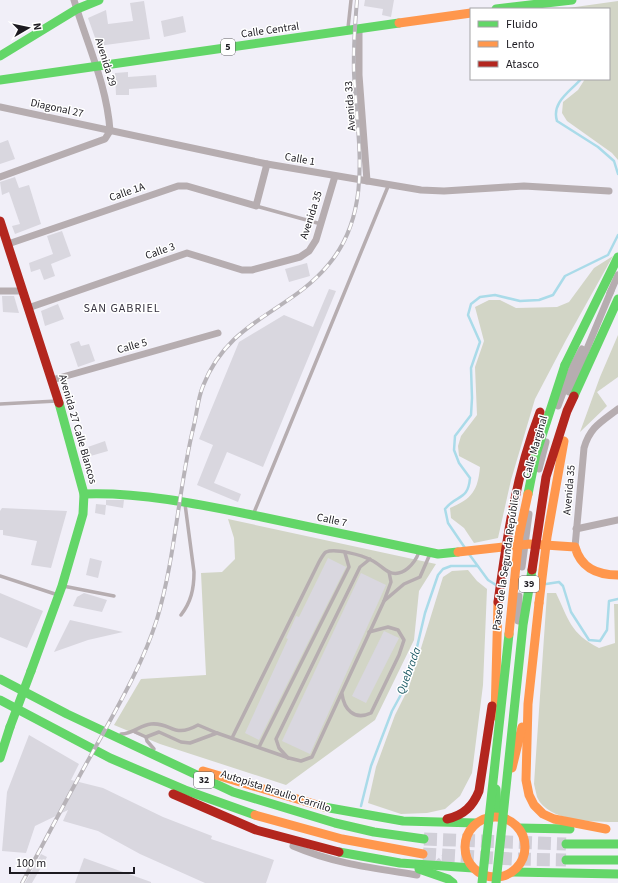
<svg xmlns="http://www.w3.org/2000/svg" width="618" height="883" viewBox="0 0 618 883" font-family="'Source Sans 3',sans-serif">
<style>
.green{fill:#d2d5c6}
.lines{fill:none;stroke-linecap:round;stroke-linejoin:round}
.stream{stroke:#aadbe9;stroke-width:2.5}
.building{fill:#d9d7df}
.street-tunnel{stroke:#d1cfd8;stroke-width:7;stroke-dasharray:7 3.5;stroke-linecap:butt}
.highway-tunnel{stroke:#d1cfd8;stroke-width:13;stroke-dasharray:13 6;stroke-linecap:butt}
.lane{stroke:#b6adb0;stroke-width:3.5}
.street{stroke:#b6adb0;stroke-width:7}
.fast{stroke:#63d668;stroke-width:9}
.slow{stroke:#ff974d;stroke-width:9}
.jam{stroke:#b3261e;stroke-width:9}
.rail-casing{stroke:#b7b3b8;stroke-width:4}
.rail{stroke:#fff;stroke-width:2.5;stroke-dasharray:8;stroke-linecap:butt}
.fast-bridge{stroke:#63d668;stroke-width:9}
.slow-bridge{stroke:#ff974d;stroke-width:9}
.jam-bridge{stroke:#b3261e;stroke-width:9}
.labels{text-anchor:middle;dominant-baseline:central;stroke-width:3;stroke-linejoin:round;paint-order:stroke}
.shield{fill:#fff;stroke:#605f63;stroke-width:1}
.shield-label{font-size:10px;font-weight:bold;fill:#1c1a20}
.street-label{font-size:11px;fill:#1c1a20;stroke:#fff}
.neighbourhood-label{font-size:12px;letter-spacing:1px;fill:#373340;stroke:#fff}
.water-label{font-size:12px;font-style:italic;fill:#215d68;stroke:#fff}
</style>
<rect width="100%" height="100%" fill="#f1eff8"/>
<!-- green -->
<g class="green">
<path d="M618 1V160L612 153 567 121 562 113 563 102 578 90 585 79H609V9H561Z"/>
<path d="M613 256 566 340 535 399 511 480 498 538 474 543 464 528 451 518 450 508C472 499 478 490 480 467L459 456 458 446 461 436 477 415 475 367 484 341 475 307 489 300H500L516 308 557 307 569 302 594 268Z"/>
<path d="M618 335V377L597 392 607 406 580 432 600 377Z"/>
<path d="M228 519 436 564 419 591 414 640 375 720 286 785 160 744 114 725 141 679 206 675 201 573 222 572 235 559 234 538Z"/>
<path d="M468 570 477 581 487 589 483 685 472 773 460 796 445 809 427 813 401 814 368 803 376 767 395 715 409 687 443 577 452 571Z"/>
<path d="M547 593H556C569 620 570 633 599 648L615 643 614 604H618V822C595 822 548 822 537 797 536 793 535 788 534 784Z"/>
</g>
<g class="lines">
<!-- stream -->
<g class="stream">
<path d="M581 79C571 91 551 102 557 121L598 147 614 161 618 174"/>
<path d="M465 548 448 523 445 509C457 494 468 501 470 478L459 463 454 450 455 436 471 415 472 398 471 368 480 342 468 315 471 304 480 297 495 295 520 301 539 300 553 295 565 276 608 255 618 235"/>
<path d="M469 554 488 580 496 585"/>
<path d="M546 584 559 582 563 586 571 612 589 640 600 641 607 630 609 601 618 599"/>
<path d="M361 806 371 766 392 711 404 689 414 660 425 613 438 575 443 569 451 566H477"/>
</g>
</g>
<!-- building -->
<g class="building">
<path d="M365 0H394L391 17 382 15 383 9 364 6Z"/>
<path d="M144 1 150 39 98 46 88 18 106 10 108 24 133 21 130 3Z"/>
<path d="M183 16 186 32 164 37 161 21Z"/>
<path d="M128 72V77L156 75 157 87 129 89V95H116L115 73Z"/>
<path d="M8 140 15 159 0 164V143Z"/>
<path d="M15 177 19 188 29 185 41 224 15 234 12 226 20 224 9 192 2 195 0 182Z"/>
<path d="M62 231 71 256 51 264 55 276 44 280 40 269 31 272 29 263 53 254 47 236Z"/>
<path d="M307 263 310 276 289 282 285 269Z"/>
<path d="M329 289 336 291 263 467 227 452 214 483 241 494 238 502 197 485 213 445 199 439 239 342 284 315 313 327Z"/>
<path d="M2 296H14L19 313 3 312Z"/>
<path d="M58 304 64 319 45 326 41 311Z"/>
<path d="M79 341 81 346 89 344 95 361 78 367 70 344Z"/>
<path d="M105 441 108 451 87 457 85 448Z"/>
<path d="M106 500H124L123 508 106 505Z"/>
<path d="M96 504 106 505 105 515 95 513Z"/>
<path d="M2 508 67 511 51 568 31 565 37 541 3 535V530H0V511Z"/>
<path d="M90 558 102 561 98 578 86 575Z"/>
<path d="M328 558 346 567 259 740 245 733 288 639 286 638 293 623 296 616 299 617Z"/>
<path d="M361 573 386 585 310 754 282 741Z"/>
<path d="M0 593 43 611 27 648 0 637Z"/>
<path d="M84 593 107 600 102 612 73 606 77 597Z"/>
<path d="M70 620 123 632 88 640 54 652Z"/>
<path d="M384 631 399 638 366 703 352 696Z"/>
<path d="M29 735 79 764 71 780 103 788 163 817 212 836 211 839 274 860 266 883H205L140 854 98 831 63 821 68 810 35 826 26 853 2 851 7 792Z"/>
<path d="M41 854 47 857 32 883H25Z"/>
<path d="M84 858 151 882V883H75Z"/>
</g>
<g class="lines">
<!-- street-tunnel -->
<path class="street-tunnel" d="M436 865 446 856"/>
<!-- highway-tunnel -->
<g class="highway-tunnel">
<path d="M424 839 566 844"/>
<path d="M423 854 513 859 566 860"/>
</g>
<!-- lane -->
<g class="lane">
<path d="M348 28 351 0"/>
<path d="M256 206 321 224"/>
<path d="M0 404 57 401"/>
<path d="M253 515 389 184"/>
<path d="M0 576 58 595"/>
<path d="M63 586 114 596"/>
<path d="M384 601 404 584 420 577 430 554"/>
<path d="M181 615C191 602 194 589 194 572L185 504"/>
<path d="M342 694C344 709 354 721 371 713L399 655 404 640 398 630 388 627 369 632"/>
<path d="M135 732 146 737 147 741 154 749"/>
<path d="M121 734C133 734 140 725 151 724 172 722 173 739 198 725L217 733 289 758 301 761 312 757 384 601 391 582 389 572"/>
<path d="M146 737 159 732 181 742 190 743 217 733"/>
<path d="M232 738 319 562C321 559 323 554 326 552 335 548 362 555 371 560 378 563 383 569 389 572 403 578 415 563 419 552"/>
<path d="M259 747 349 567 345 553"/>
<path d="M288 758 279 748 276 739 360 567 370 559"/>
</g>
<!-- street -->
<g class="street">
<path d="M74 0C87 44 107 85 110 131"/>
<path d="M359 29V75L367 181"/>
<path d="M0 107 267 164 421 190 444 191 524 186 609 191"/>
<path d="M0 177 105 139 110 131"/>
<path d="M8 244 178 186H187L256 206 267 164"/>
<path d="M0 291H23"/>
<path d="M610 293 618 275"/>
<path d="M28 308 187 253 242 270H252L300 257 309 251 316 240 335 176"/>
<path d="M52 380 218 333"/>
<path d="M569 392 611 291"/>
<path d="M558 406 573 366 582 349"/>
<path d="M539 469 546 442"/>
<path d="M576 529 618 520"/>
<path d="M575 547 584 448C590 427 601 422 618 409"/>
<path d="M522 567 529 514"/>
<path d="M518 621 519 596"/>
<path d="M293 846C335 864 373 868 417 875"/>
</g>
<!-- fast -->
<g class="fast">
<path d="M496 9 572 0"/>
<path d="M0 56 77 9 99 0"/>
<path d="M0 80 399 23"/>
<path d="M565 365 618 257"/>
<path d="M84 494C144 492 203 505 262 517 321 529 379 542 438 554L458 552"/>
<path d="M31 671 62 586 83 514 84 494 59 403"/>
<path d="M0 679 67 714 233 792 335 823 374 832 424 839"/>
<path d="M0 700 110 758 185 790 255 815"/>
<path d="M0 758 10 727"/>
<path d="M496 789 497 811"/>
<path d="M324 807 403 821 476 823"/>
<path d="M519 828 570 829"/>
<path d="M566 844H618"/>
<path d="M339 852 400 863 473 868"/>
<path d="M566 860H618"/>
<path d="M419 869 448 879 453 883"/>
<path d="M513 872 618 874"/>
</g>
<!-- slow -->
<g class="slow">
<path d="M399 23 471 13"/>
<path d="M458 552 530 544 575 547C581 568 597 575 618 575"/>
<path d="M539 603 528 704 526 780 529 795 534 805 543 814 554 819 606 829"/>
<path d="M495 716 498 602"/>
<path d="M512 768 522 727"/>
<path d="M203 771 324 807"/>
<path d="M255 815 342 839 423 854"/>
<circle cx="495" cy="847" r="30"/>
</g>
<!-- jam -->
<g class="jam">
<path d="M0 221 59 403"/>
<path d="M173 794 256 830 339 852"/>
<path d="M447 819C464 815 473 806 479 791L492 706"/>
</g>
<!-- rail casing -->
<g class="rail-casing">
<path id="rail" d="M22 883C45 841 67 798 90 757 114 713 142 667 157 619 176 555 178 489 194 425 197 412 198 398 203 386 229 319 289 313 329 264 374 210 357 139 354 74 353 49 355 25 357 0"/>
</g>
<!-- rail -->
<use href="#rail" class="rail"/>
<!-- fast-bridge -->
<g class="fast-bridge">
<path d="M574 396 618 299"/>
<path d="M528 494 536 454 565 365"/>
<path d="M10 727 31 671"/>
<path d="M482 883 509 634"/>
<path d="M496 883 523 625 532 570"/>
</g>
<!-- slow-bridge -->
<g class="slow-bridge">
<path d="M539 603 547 537 564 441"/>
<path d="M509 634 519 536 528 494"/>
</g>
<!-- jam-bridge -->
<g class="jam-bridge">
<path d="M532 570 546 477 567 411 574 396"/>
<path d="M498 602C507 537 516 474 540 412"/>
</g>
</g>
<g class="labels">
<!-- shield labels -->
<g class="shield">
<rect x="221" y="39" width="14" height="16" rx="3"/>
<rect x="519" y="576" width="20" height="16" rx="3"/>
<rect x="194" y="772" width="20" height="16" rx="3"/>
</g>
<g class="shield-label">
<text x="228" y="47">5</text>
<text x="529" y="584">39</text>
<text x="204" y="780">32</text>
</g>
<!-- street labels -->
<g class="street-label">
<text transform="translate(270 30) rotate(-8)">Calle Central</text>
<text transform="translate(106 62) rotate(73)">Avenida 29</text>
<text transform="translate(350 106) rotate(-94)">Avenida 33</text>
<text transform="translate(57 108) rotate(12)">Diagonal 27</text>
<text transform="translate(300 159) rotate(10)">Calle 1</text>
<text transform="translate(127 192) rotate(-19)">Calle 1A</text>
<text transform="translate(311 215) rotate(-72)">Avenida 35</text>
<text transform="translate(160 251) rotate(-19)">Calle 3</text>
<text transform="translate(132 346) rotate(-16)">Calle 5</text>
<text transform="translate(78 429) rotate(74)">Avenida 27 Calle Blancos</text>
<text transform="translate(535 447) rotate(-74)">Calle Marginal</text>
<text transform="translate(569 490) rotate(-85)">Avenida 35</text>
<text transform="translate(332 520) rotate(12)">Calle 7</text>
<text transform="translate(506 560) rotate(-82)">Paseo de la Segunda República</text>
<text transform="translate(276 791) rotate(18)">Autopista Braulio Carrillo</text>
</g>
<!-- neighbourhood labels -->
<g class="neighbourhood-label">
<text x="122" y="308">SAN GABRIEL</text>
</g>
<!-- water labels -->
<g class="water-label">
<text transform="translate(409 671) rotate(-70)">Quebrada</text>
</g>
</g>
<!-- legend -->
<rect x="470" y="8" width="140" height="72" fill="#ffffff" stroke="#a4a3a6"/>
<rect x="478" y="21" width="20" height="6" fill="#63d668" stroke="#a4a3a6"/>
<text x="506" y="28" font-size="12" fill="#1c1a20">Fluido</text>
<rect x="478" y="41" width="20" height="6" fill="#ff974d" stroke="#a4a3a6"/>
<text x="506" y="48" font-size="12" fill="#1c1a20">Lento</text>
<rect x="478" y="61" width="20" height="6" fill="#b3261e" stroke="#a4a3a6"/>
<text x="506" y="68" font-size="12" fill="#1c1a20">Atasco</text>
<!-- north arrow -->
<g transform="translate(28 28) rotate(81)" stroke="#ffffff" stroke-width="3" paint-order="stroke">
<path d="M0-3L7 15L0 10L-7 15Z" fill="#1c1a20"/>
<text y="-6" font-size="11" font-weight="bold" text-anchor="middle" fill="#1c1a20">N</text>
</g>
<!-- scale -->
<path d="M10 867v6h124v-6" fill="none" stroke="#1c1a20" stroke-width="2"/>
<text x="16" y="867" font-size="12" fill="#1c1a20" stroke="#ffffff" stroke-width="3" paint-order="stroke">100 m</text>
</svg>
